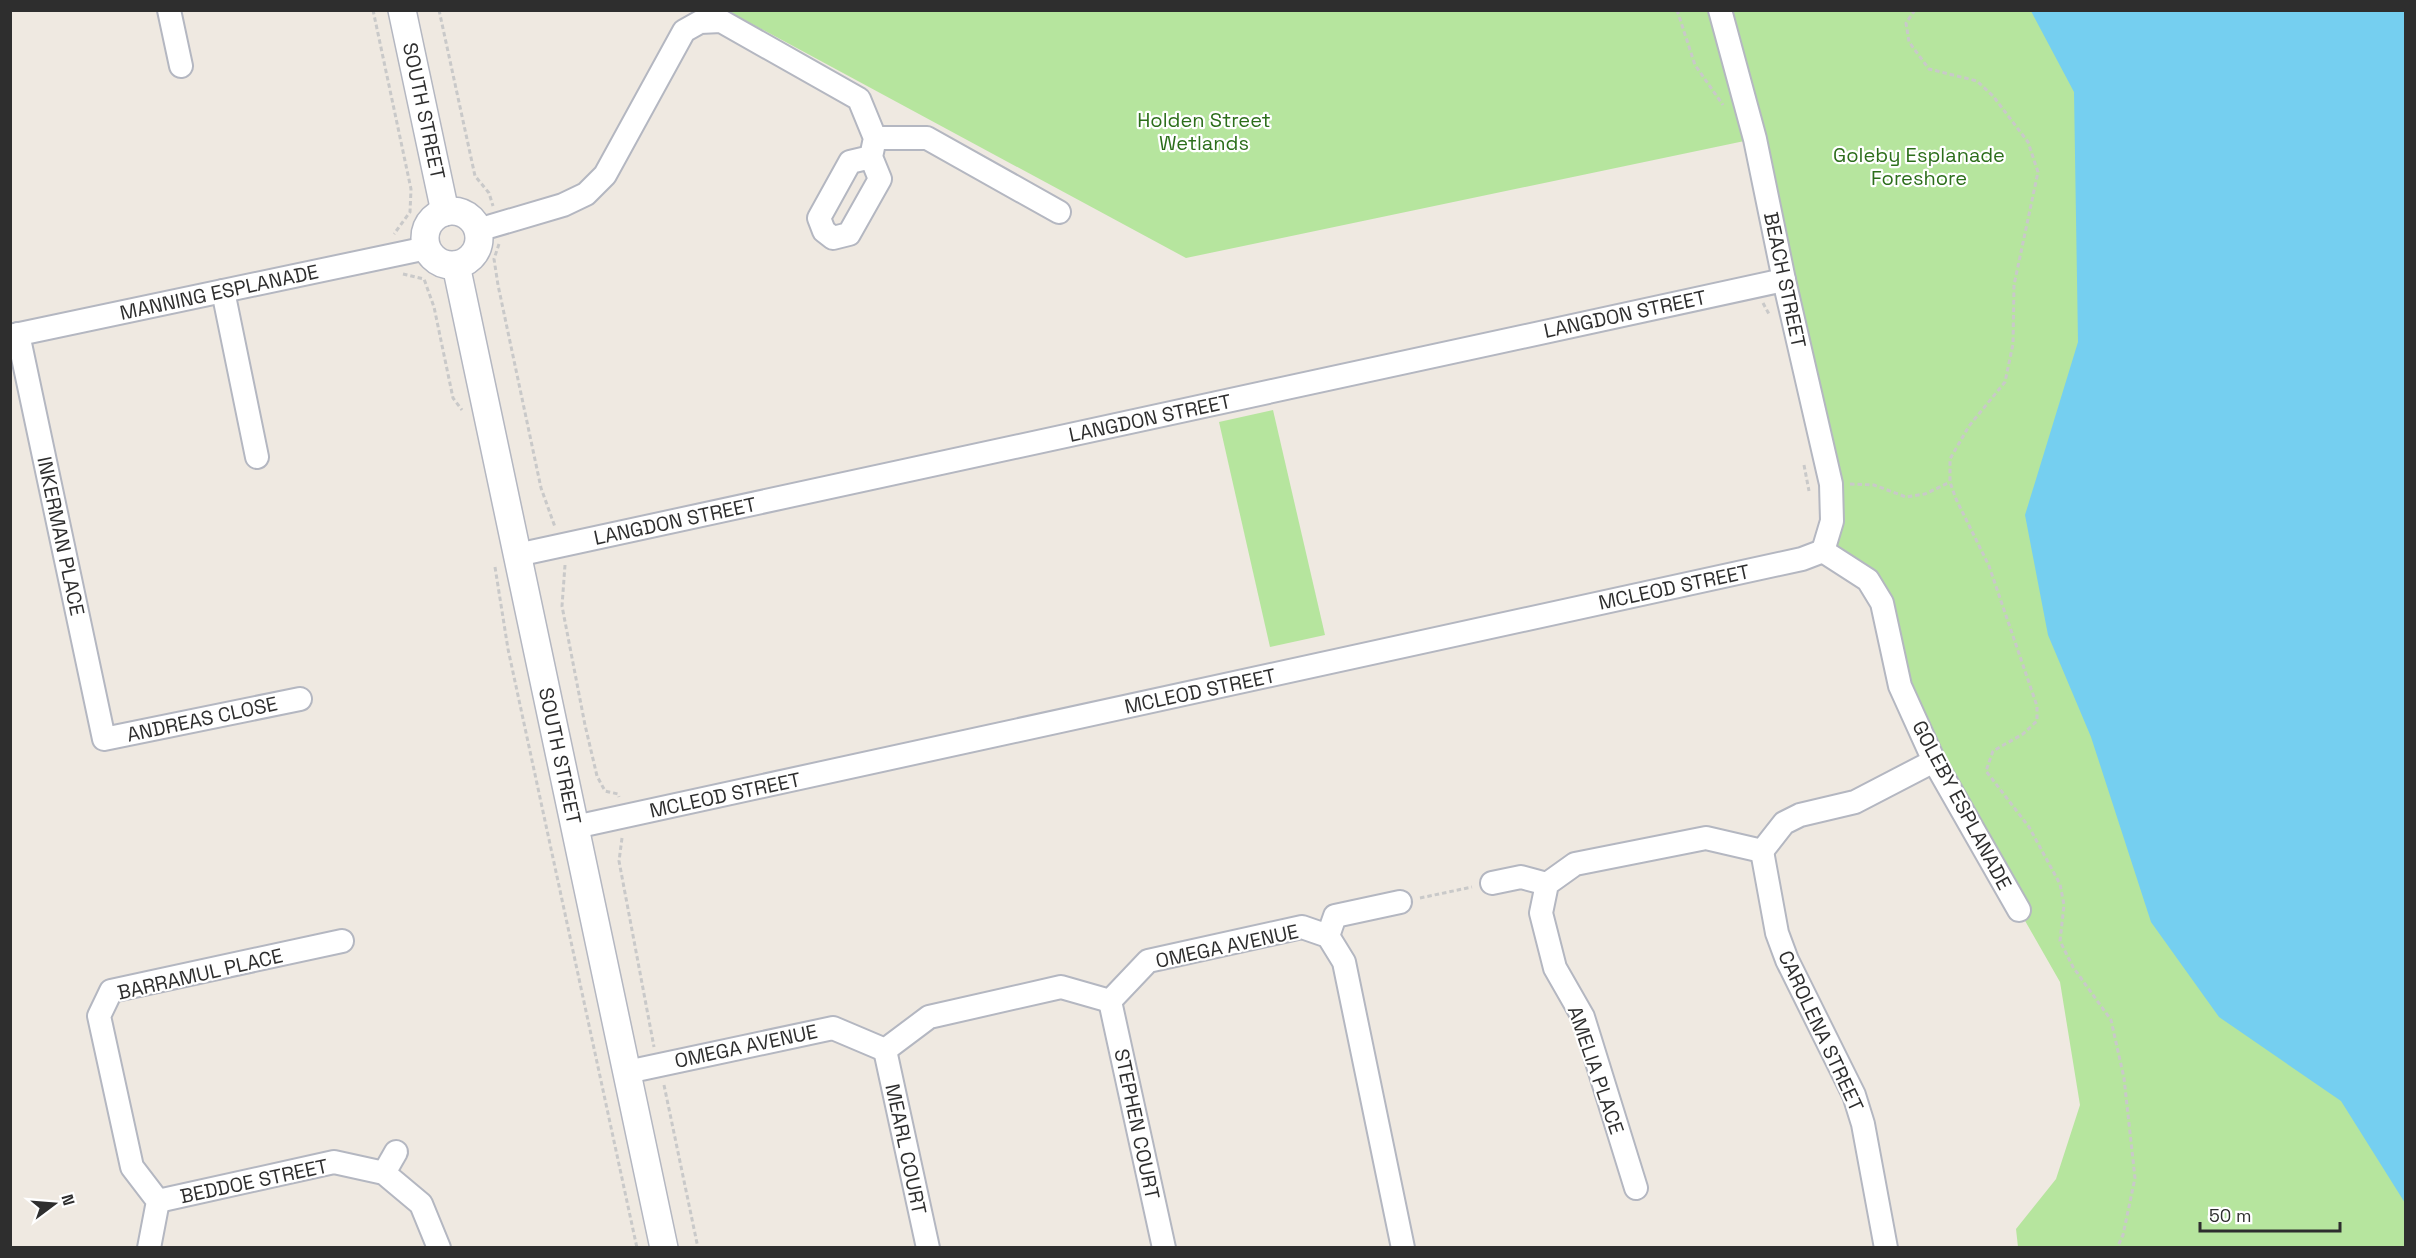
<svg xmlns="http://www.w3.org/2000/svg" width="2416" height="1258" viewBox="0 0 2416 1258" font-family="'Space Grotesk',sans-serif">
<style>
.green{fill:#b6e59e}
.water{fill:#75cff0}
.lines{fill:none;stroke-linecap:round;stroke-linejoin:round}
.minor-casing{stroke:#b4b7c1;stroke-width:26}
.tertiary-casing{stroke:#b4b7c1;stroke-width:30}
.path{stroke:#c9c9c9;stroke-width:3;stroke-dasharray:4.5 3;stroke-linecap:butt}
.minor{stroke:#fff;stroke-width:22}
.tertiary{stroke:#fff;stroke-width:27}
.labels{text-anchor:middle;dominant-baseline:central;stroke-width:4.5;stroke-linejoin:round;paint-order:stroke}
.street-label{font-size:20px;fill:#2e2e2e;stroke:#fff}
.park-label{font-size:20px;fill:#2c6e1b;stroke:#fff}
</style>
<rect width="100%" height="100%" fill="#efe9e1"/>
<!-- green -->
<g class="green">
<path d="M728 11H2405V1247H2018L2016 1229 2056 1179 2080 1105 2060 982 1934 761 1882 603 1823 551 1832 521 1754 139 1186 258Z"/>
<path d="M1273 410 1325 635 1270 647 1219 422Z"/>
</g>
<!-- water -->
<path class="water" d="M2031 11H2405V1203L2341 1101 2219 1017 2151 922 2091 737 2048 635 2025 515 2078 342 2074 92Z"/>
<g class="lines">
<!-- minor casing -->
<g class="minor-casing">
<g id="minor">
<path d="M169 10 181 66"/>
<path d="M1720 10 1755 139 1784 280 1831 484 1832 521 1823 551"/>
<path d="M875 138H927L1059 212"/>
<path d="M478 230 563 205 586 194 605 175 684 31 700 22 721 21 859 99 875 138 871 157 880 179 849 234 833 238 824 231 819 218 850 162 871 157"/>
<path d="M223 291 257 457"/>
<path d="M18 334 104 739 300 699"/>
<path d="M10 336 427 248"/>
<path d="M1823 551 1868 580 1882 603 1900 686 1934 761 2019 910"/>
<path d="M517 555 1784 280"/>
<path d="M575 827 1802 559 1823 551"/>
<path d="M1762 851 1777 933 1787 960 1854 1095 1863 1124 1886 1248"/>
<path d="M1492 883 1521 877 1547 884"/>
<path d="M1328 936 1335 916 1400 902"/>
<path d="M1110 1001 1164 1248"/>
<path d="M885 1050 928 1248"/>
<path d="M627 1072 833 1028 885 1050 929 1017 1061 987 1110 1001 1148 961 1302 927 1328 936 1344 962 1403 1248"/>
<path d="M384 1173 396 1152"/>
<path d="M1636 1188 1583 1017 1555 968 1541 913 1547 884 1575 864 1706 838 1762 851 1784 823 1800 815 1855 802 1934 761"/>
<path d="M158 1201 334 1162 384 1173 421 1204 439 1248"/>
<path d="M149 1248 158 1201 132 1167 99 1016 111 991 342 941"/>
</g>
</g>
<!-- tertiary casing -->
<g class="tertiary-casing">
<g id="tertiary">
<path d="M402 10 445 212"/>
<circle cx="452" cy="238" r="27"/>
<path d="M456 265 664 1248"/>
</g>
</g>
<!-- path -->
<g class="path">
<path d="M373 10 411 189 410 212 394 234"/>
<path d="M439 10 475 176 489 193 493 206"/>
<path d="M1677 10 1695 65 1723 105"/>
<path d="M1915 10 1906 23 1909 42 1929 69 1977 81 1993 96 2028 142 2038 172 2014 285 2013 344 2005 382 1969 426 1950 459V482L1956 499 1989 566 2037 706V721L2023 734 1993 751 1986 771 2029 827 2060 884 2064 905 2060 941 2073 967 2111 1020 2124 1078 2135 1178 2123 1235 2117 1248"/>
<path d="M499 244 494 259 498 285 541 488 555 527"/>
<path d="M403 274 424 279 434 307 453 398 462 410"/>
<path d="M1763 303 1770 316"/>
<path d="M1804 465 1809 491"/>
<path d="M1850 484 1874 485 1906 497 1925 494 1950 482"/>
<path d="M565 565 562 606 585 725 597 776 605 791 618 794 619 797"/>
<path d="M495 567 508 649 637 1248"/>
<path d="M622 838 619 861 654 1047"/>
<path d="M1420 898 1472 887"/>
<path d="M664 1085 698 1248"/>
</g>
<!-- minor -->
<use href="#minor" class="minor"/>
<!-- tertiary -->
<use href="#tertiary" class="tertiary"/>
</g>
<g class="labels">
<!-- street labels -->
<g class="street-label">
<text transform="translate(424 111) rotate(78)">SOUTH STREET</text>
<text transform="translate(1785 280) rotate(78)">BEACH STREET</text>
<text transform="translate(219 292) rotate(-12)">MANNING ESPLANADE</text>
<text transform="translate(1625 314) rotate(-12)">LANGDON STREET</text>
<text transform="translate(1150 418) rotate(-12)">LANGDON STREET</text>
<text transform="translate(675 521) rotate(-12)">LANGDON STREET</text>
<text transform="translate(61 536) rotate(78)">INKERMAN PLACE</text>
<text transform="translate(1674 587) rotate(-12)">MCLEOD STREET</text>
<text transform="translate(1200 691) rotate(-12)">MCLEOD STREET</text>
<text transform="translate(202 719) rotate(-12)">ANDREAS CLOSE</text>
<text transform="translate(560 756) rotate(78)">SOUTH STREET</text>
<text transform="translate(725 795) rotate(-12)">MCLEOD STREET</text>
<text transform="translate(1962 805) rotate(62)">GOLEBY ESPLANADE</text>
<text transform="translate(1227 946) rotate(-12)">OMEGA AVENUE</text>
<text transform="translate(200 974) rotate(-13)">BARRAMUL PLACE</text>
<text transform="translate(1821 1031) rotate(65)">CAROLENA STREET</text>
<text transform="translate(746 1046) rotate(-12)">OMEGA AVENUE</text>
<text transform="translate(1596 1070) rotate(71)">AMELIA PLACE</text>
<text transform="translate(1137 1124) rotate(78)">STEPHEN COURT</text>
<text transform="translate(906 1149) rotate(78)">MEARL COURT</text>
<text transform="translate(254 1181) rotate(-12)">BEDDOE STREET</text>
</g>
<!-- park labels -->
<g class="park-label">
<text x="1204" y="120">Holden Street<tspan x="1204" dy="23">Wetlands</tspan></text>
<text x="1919" y="155">Goleby Esplanade<tspan x="1919" dy="23">Foreshore</tspan></text>
</g>
</g>
<!-- border -->
<rect width="2416" height="1258" fill="none" stroke="#2e2e2e" stroke-width="24"/>
<!-- north arrow -->
<g transform="translate(54 1204) rotate(74)" stroke="#ffffff" stroke-width="4.5" paint-order="stroke">
<path d="M0-4.5L10 22L0 15L-10 22Z" fill="#2e2e2e"/>
<text y="-9" font-size="16" font-weight="bold" text-anchor="middle" fill="#2e2e2e">N</text>
</g>
<!-- scale -->
<path d="M2200 1222v9h140v-9" fill="none" stroke="#2e2e2e" stroke-width="3"/>
<text x="2209" y="1222" font-size="18" fill="#2e2e2e" stroke="#ffffff" stroke-width="4.5" paint-order="stroke">50 m</text>
</svg>
